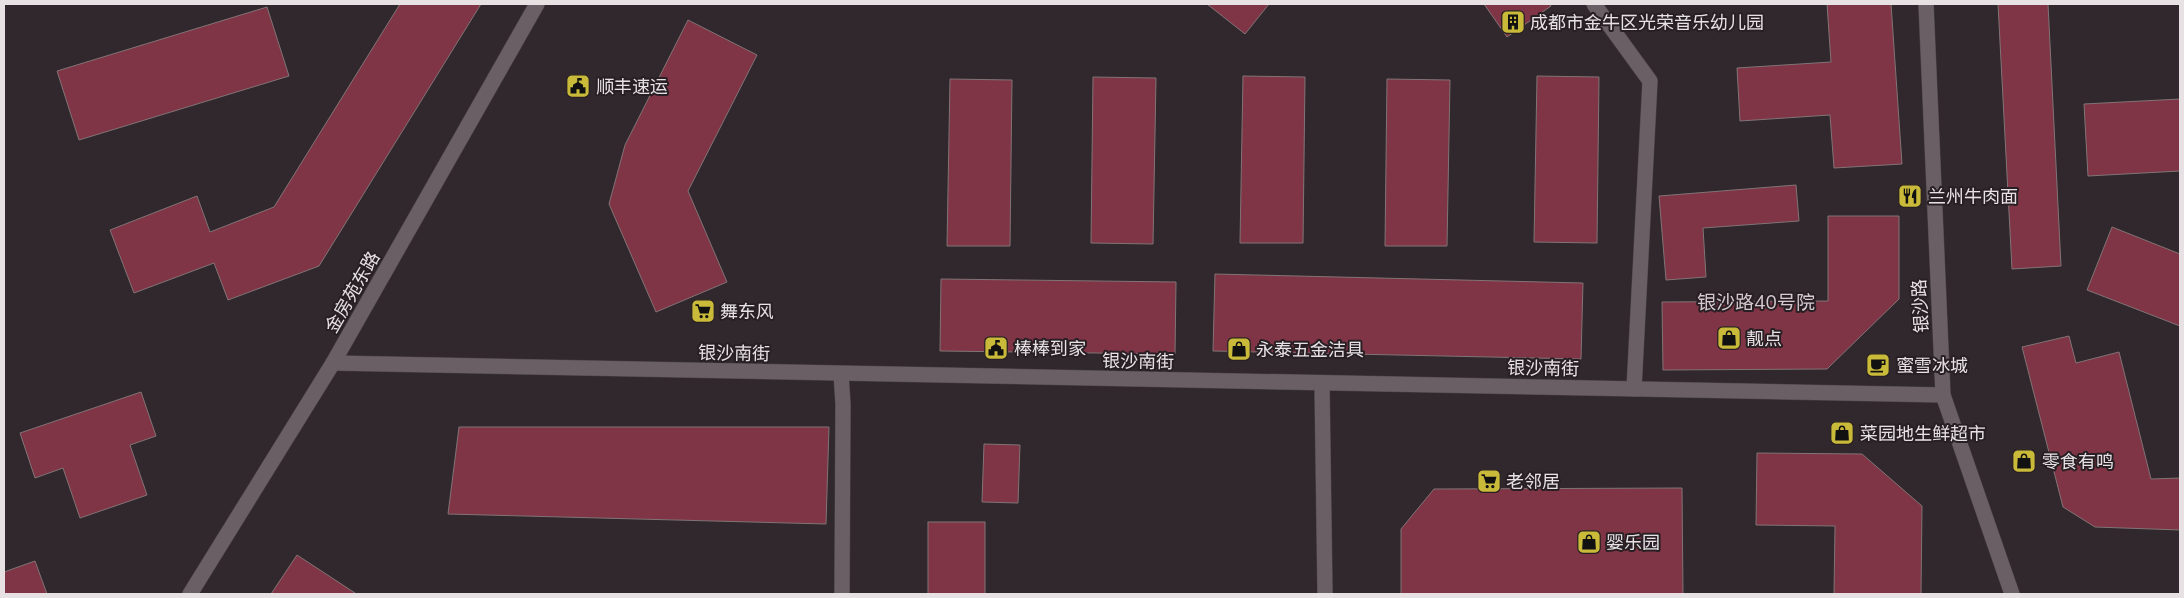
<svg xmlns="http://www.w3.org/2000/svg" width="2184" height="598" viewBox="0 0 2184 598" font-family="Mulish,'Noto Sans SC',sans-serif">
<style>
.building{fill:#7f3545;stroke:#817476}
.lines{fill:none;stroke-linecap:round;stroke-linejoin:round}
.lane-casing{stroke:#4a4347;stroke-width:16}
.street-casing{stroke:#4a4347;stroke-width:16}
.secondary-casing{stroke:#4a4347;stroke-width:16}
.lane{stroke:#695f64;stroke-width:15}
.street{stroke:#695f64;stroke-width:15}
.secondary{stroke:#695f64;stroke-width:15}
.labels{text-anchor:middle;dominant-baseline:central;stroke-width:4;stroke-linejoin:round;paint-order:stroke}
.poi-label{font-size:18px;fill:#e7e1e4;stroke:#271f23;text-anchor:start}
.street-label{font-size:18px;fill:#e7e1e4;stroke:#271f23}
.neighbourhood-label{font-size:19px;fill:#d5c9cf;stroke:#271f23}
</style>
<rect width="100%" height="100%" fill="#31282d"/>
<!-- building -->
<g class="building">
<path d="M400 4H481L319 266 228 300 214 263 134 293 110 230 197 196 210 232 274 207Z"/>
<path d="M1207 4H1269L1245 34Z"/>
<path d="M1484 4H1550L1551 6 1507 37Z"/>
<path d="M1827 4H1891L1902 164 1834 168 1830 115 1740 121 1737 68 1831 62Z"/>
<path d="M1998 4H2048L2061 266 2012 269Z"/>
<path d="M267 7 289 76 79 140 57 71Z"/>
<path d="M688 20 757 55 688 191 727 282 656 312 609 204 625 145Z"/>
<path d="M1243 76 1305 77 1303 243H1240Z"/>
<path d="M1537 76 1599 77 1597 243 1534 242Z"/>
<path d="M1093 77 1156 78 1153 244 1091 243Z"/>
<path d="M950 79 1012 80 1010 246H947Z"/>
<path d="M1387 79 1450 80 1447 246H1385Z"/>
<path d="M2180 99V171L2088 176 2084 104Z"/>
<path d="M1796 185 1799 221 1703 228 1706 277 1666 280 1659 196Z"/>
<path d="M1828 216H1899V299L1827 369 1663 370 1662 302 1828 301Z"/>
<path d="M2112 227 2180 254V326L2087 290Z"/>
<path d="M1215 274 1583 283 1581 359 1213 351Z"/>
<path d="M941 279 1176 282 1175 354 940 351Z"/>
<path d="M2069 336 2076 363 2119 352 2151 479 2180 478V530L2095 527 2063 507 2022 347Z"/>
<path d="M141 392 156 436 130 445 147 495 80 518 63 468 35 478 20 433Z"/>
<path d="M459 427H829L826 524 448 514Z"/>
<path d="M984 444 1020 445 1018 503 982 502Z"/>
<path d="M1757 453 1862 454 1922 506 1921 594H1834L1835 526 1756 525Z"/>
<path d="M1682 488 1683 594H1401V529L1434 489Z"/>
<rect x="928" y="522" width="57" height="72"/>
<path d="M297 555 355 593 354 594H271Z"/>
<path d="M35 561 47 594H4V572Z"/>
</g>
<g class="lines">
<!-- lane casing -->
<g class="lane-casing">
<g id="lane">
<path d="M1594 4 1650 81 1634 389"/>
<path d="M841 374 843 404 842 594"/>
</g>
</g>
<!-- street casing -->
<g class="street-casing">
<g id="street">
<path d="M1926 4 1943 395 2012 594"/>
<path d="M333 363 1943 395"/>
<path d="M1322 383 1325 594"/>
</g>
</g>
<!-- secondary casing -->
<g class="secondary-casing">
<path id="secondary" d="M190 594 333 363 537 4"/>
</g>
<!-- lane -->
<use href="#lane" class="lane"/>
<!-- street -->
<use href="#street" class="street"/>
<!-- secondary -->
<use href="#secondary" class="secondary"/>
</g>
<!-- icons -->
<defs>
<g id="building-square" transform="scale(1.25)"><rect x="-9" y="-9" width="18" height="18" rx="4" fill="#caba3a" stroke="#271f23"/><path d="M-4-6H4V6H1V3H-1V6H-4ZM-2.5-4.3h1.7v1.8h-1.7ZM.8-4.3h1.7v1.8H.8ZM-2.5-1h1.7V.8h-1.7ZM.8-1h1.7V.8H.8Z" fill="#111"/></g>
<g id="civic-square" transform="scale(1.25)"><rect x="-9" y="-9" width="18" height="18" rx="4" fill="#caba3a" stroke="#271f23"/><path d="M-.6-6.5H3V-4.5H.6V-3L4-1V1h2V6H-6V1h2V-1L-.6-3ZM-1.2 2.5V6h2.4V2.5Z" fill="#111"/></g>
<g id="restaurant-square" transform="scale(1.25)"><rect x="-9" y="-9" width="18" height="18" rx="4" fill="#caba3a" stroke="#271f23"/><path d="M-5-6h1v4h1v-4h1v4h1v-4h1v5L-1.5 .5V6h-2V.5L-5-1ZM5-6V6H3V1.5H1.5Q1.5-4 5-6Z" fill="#111"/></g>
<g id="supermarket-square" transform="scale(1.25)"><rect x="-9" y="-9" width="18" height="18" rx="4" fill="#caba3a" stroke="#271f23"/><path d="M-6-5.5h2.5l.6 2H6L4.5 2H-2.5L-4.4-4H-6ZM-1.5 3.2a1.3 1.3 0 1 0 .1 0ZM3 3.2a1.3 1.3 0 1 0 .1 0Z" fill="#111"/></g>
<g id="shop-square" transform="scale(1.25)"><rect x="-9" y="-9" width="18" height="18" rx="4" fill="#caba3a" stroke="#271f23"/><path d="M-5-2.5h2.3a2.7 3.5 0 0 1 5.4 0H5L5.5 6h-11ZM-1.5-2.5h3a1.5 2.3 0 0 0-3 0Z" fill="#111"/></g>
<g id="cafe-square" transform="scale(1.25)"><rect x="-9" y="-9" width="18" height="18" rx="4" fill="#caba3a" stroke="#271f23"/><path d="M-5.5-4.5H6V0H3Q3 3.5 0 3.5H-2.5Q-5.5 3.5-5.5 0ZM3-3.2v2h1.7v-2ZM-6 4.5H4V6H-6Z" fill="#111"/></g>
</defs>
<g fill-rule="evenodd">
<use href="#building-square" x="1513" y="22"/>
<use href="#civic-square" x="578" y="86"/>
<use href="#restaurant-square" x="1910" y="196"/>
<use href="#supermarket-square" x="703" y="311"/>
<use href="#shop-square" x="1729" y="338"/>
<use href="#civic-square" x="996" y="348"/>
<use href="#shop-square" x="1239" y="349"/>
<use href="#cafe-square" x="1878" y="365"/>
<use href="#shop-square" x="1842" y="433"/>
<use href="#shop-square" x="2024" y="461"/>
<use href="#supermarket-square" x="1489" y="481"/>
<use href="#shop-square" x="1589" y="542"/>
</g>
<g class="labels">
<!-- poi labels -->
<g class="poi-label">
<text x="1530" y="22">成都市金牛区光荣音乐幼儿园</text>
<text x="596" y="86">顺丰速运</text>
<text x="1928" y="196">兰州牛肉面</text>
<text x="720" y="311">舞东风</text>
<text x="1746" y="338">靓点</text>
<text x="1014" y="348">棒棒到家</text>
<text x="1256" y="349">永泰五金洁具</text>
<text x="1896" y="365">蜜雪冰城</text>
<text x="1860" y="433">菜园地生鲜超市</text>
<text x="2042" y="461">零食有鸣</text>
<text x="1506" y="481">老邻居</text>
<text x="1606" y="542">婴乐园</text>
</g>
<!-- street labels -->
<g class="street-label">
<text transform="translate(352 292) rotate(-60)">金房苑东路</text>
<text transform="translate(1920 306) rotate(-93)">银沙路</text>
<text transform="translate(734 353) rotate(1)">银沙南街</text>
<text transform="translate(1138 361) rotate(1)">银沙南街</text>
<text transform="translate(1543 368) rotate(1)">银沙南街</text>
</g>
<!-- neighbourhood labels -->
<g class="neighbourhood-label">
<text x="1756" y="302">银沙路40号院</text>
</g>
</g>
<!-- border -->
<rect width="2184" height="598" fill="none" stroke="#e7e1e4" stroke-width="10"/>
</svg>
